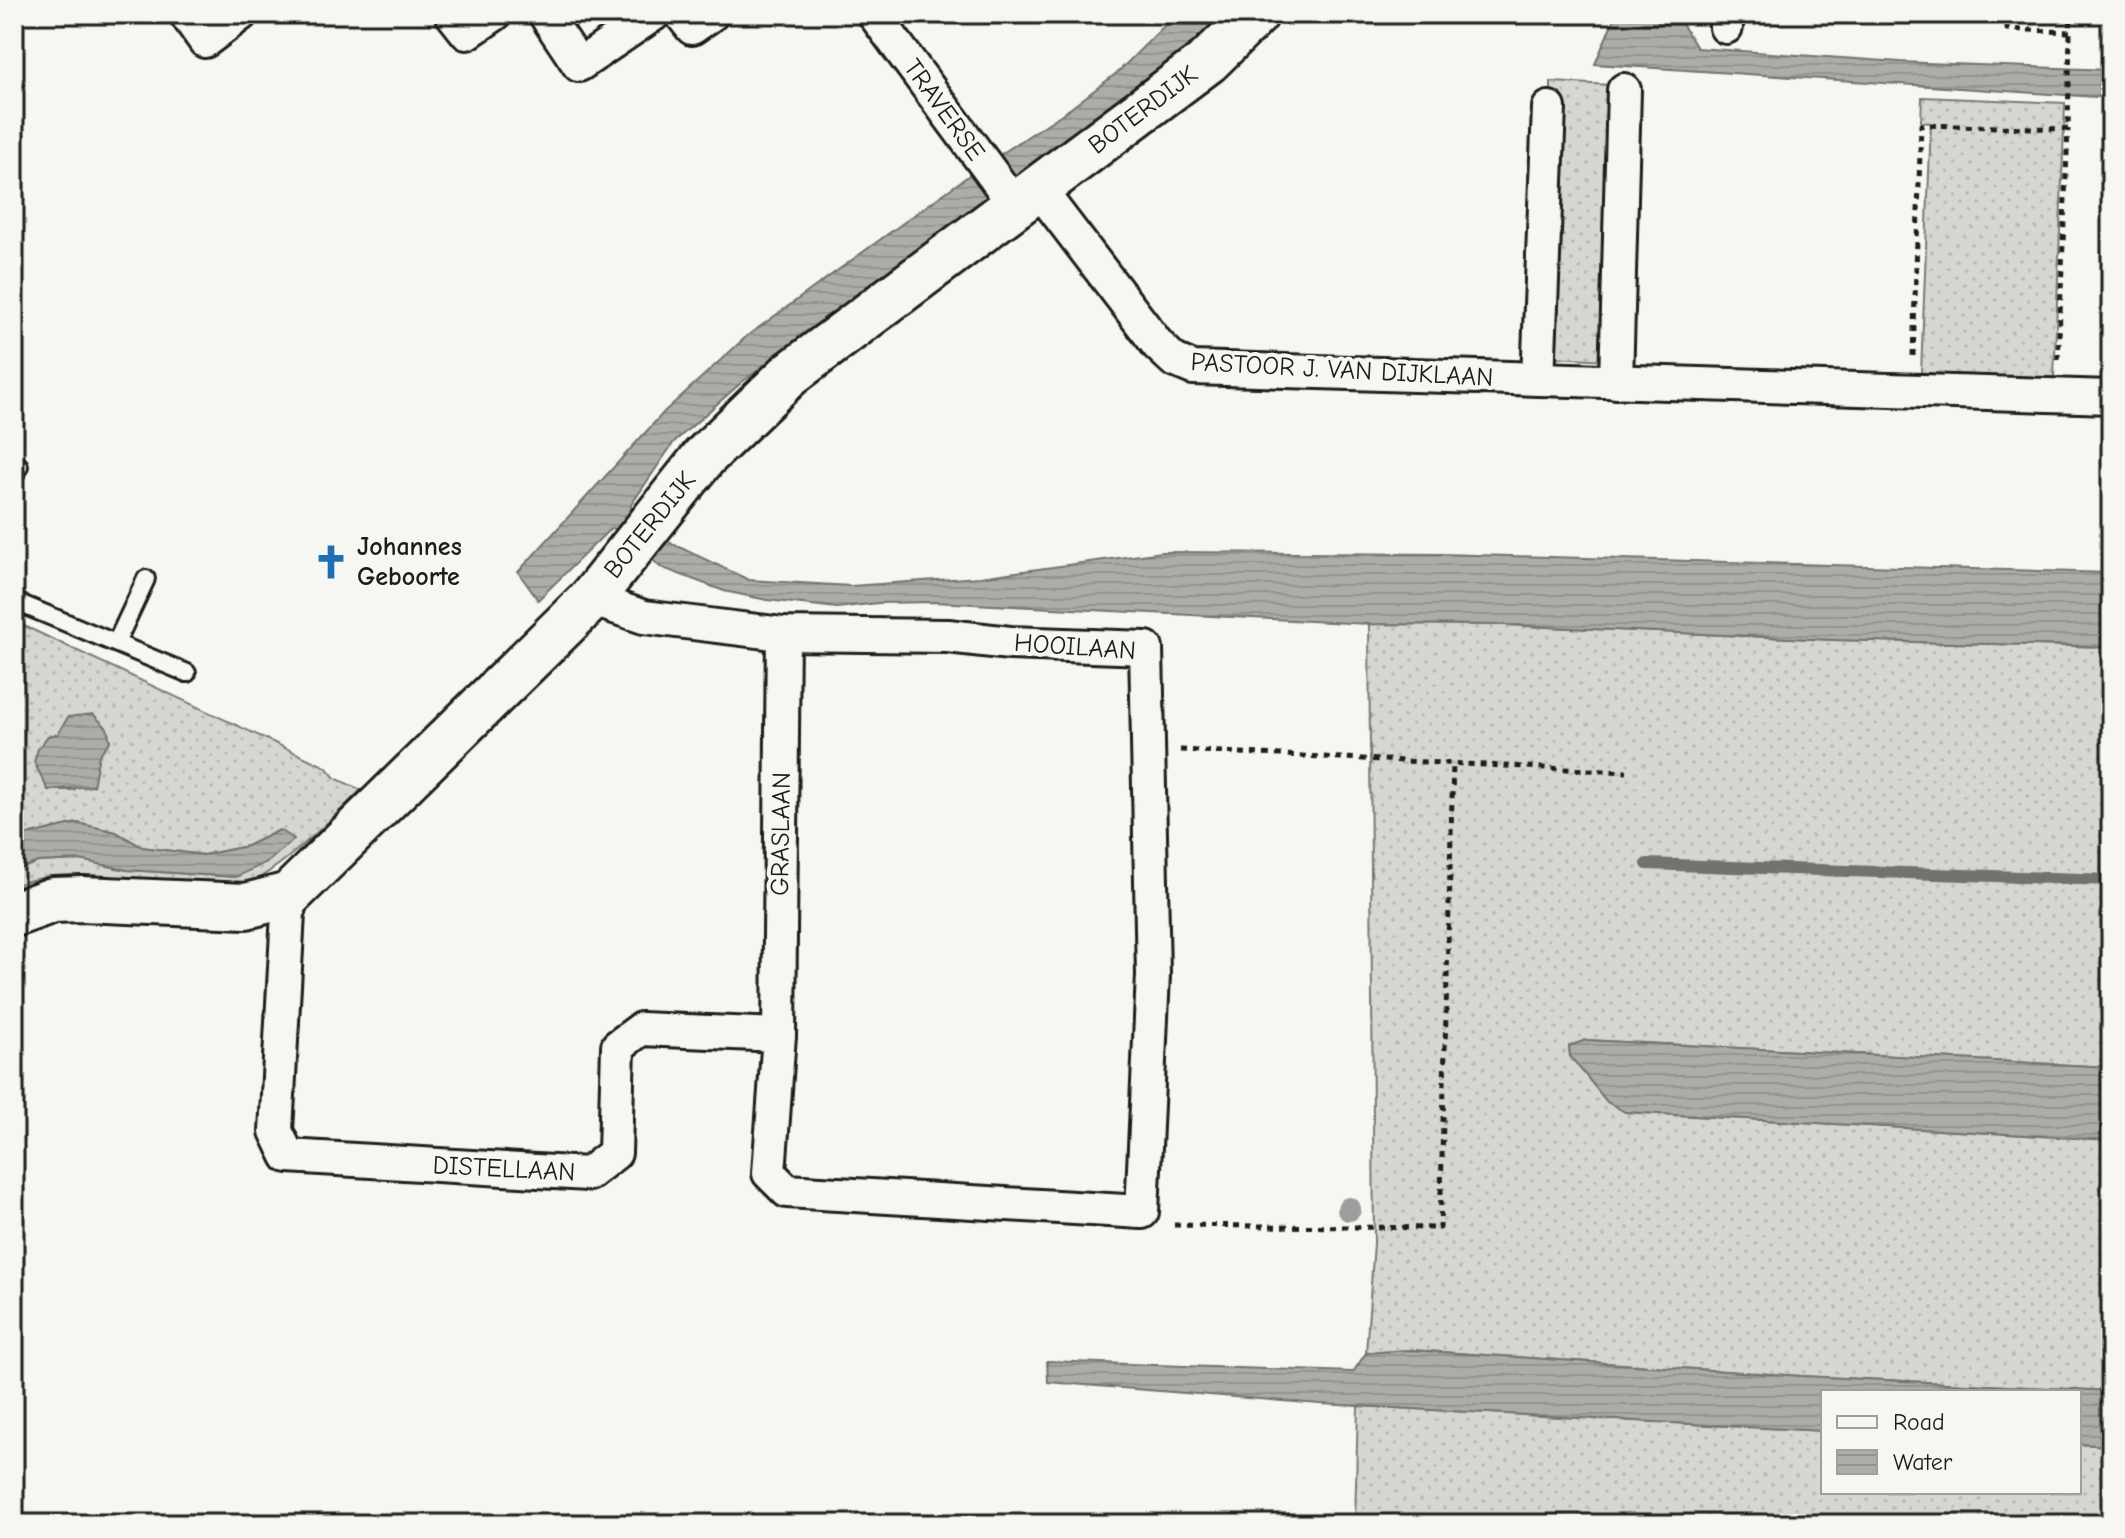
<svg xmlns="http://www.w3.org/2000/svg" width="2125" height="1538" viewBox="0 0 2125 1538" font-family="'Comic Neue',sans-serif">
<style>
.grass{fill:url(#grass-dots);stroke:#797977;stroke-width:2;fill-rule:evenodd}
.water{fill:url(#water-rules);stroke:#727271;stroke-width:2}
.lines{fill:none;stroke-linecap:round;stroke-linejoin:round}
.stream{stroke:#727271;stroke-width:12}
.lane-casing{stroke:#1c1c1c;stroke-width:22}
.street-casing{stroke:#1c1c1c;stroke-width:38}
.secondary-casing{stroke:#1c1c1c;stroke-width:50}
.path{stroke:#1c1c1c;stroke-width:5;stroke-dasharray:6 6;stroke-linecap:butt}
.lane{stroke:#f6f6f2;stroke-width:16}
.street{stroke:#f6f6f2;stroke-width:32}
.secondary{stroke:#f6f6f2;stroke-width:44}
.tree{fill:#9d9d9b}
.labels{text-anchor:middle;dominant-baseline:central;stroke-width:8;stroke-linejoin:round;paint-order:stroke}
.street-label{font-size:26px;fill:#1c1c1c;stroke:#f6f6f2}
.poi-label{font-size:26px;font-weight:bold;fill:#1c1c1c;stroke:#f6f6f2;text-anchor:start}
</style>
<defs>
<pattern id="grass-dots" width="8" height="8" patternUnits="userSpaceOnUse" patternTransform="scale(2)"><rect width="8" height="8" fill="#d6d6d2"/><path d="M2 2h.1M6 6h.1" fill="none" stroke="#b7b7b4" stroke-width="1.8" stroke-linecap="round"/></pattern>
<pattern id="water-rules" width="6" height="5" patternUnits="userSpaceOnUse" patternTransform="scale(2)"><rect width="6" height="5" fill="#acaca9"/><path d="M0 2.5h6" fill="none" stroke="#939391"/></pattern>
</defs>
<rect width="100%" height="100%" fill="#f6f6f2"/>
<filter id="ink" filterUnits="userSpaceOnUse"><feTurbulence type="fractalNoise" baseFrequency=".0125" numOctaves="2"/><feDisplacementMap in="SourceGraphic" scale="16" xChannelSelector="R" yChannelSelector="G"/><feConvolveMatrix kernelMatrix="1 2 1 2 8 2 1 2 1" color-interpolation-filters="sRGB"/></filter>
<g filter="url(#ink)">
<!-- grass -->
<g class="grass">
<path d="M1551 82 1632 86 1609 360 1551 357 1562 98 1551 97Z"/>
<path d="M1922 97 2065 103 2054 378 1921 373 1931 123 1921 122Z"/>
<path d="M18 623 326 767 335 778 361 790C336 814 270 882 237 887 226 889 212 886 201 886 150 884 57 865 14 886V871L38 862 80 860 127 870 236 877 280 830 247 846 204 855 142 847 116 832 77 823 14 838V631ZM58 734 109 740 74 790H49L38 749 48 736Z"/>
<path d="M1369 624 1506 625 1833 640 2111 647V1067L1586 1040 1569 1047 1570 1056 1625 1112 2111 1140V1391L1802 1376 1410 1350 1366 1353 1374 1243Z"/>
<path d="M1358 1406 1823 1431V1492H2079V1444L2111 1446V1524H1355Z"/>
</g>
<!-- water -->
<g class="water">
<path d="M1176 14H1229L1070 147 981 207 742 382 674 442 631 505 632 516 662 539 749 580 851 586 980 577 1162 552 1441 554 2111 573V647L1833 640 1506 625 1369 624 934 602 878 603 837 608 767 600 724 591 660 567 622 530 611 528 538 600 518 572 665 411 747 336 968 176 1071 108 1118 72Z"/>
<path d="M1616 14H1676L1697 48 1900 62 2111 70V98L1595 64Z"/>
<path d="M93 714 107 728 110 741 99 755 93 786 48 790 34 762 38 749 48 736 58 734 68 717Z"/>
<path d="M77 823 116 832 142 847 203 855 247 846 280 830 294 839 269 861 236 877 127 870 80 860 38 862 14 871V838Z"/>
<path d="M1586 1040 2111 1067V1140L1625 1112 1607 1102 1570 1056 1569 1046Z"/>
<path d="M1410 1350 1802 1376 2111 1391V1446L2079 1444V1392H1823V1431L1320 1404 1048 1382 1047 1361 1353 1372 1366 1353Z"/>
</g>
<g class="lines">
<!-- stream -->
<path class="stream" d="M1647 864 2111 880"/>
<!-- lane casing -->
<g class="lane-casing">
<g id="lane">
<path d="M14 476 19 466"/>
<path d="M14 601 187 673"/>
<path d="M116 643 146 579"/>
</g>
</g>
<!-- street casing -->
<g class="street-casing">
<g id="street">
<path d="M186 14 205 41 241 14"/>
<path d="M452 14 467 33 495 14"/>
<path d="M545 14 579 65 654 14"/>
<path d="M681 14 692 28 712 14"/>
<path d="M874 14 1015 205"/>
<path d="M1726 27V14"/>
<path d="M1038 188 1158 345 1174 360 1193 368 2111 397"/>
<path d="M1538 379 1549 108"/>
<path d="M1616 382 1624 90"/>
<path d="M289 895 276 1131 288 1156 588 1174 615 1153 618 1046 641 1029 779 1035 769 1173 787 1191 1142 1212 1153 975 1146 648 1010 643 948 636 783 634 644 617 591 599"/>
<path d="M779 1035 783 634"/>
</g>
</g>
<!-- secondary casing -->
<g class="secondary-casing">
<path id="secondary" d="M14 914 53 900 82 899 246 906 289 895 591 599 704 457 790 374 1208 61 1256 14"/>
</g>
<!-- path -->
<g class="path">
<path d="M2008 14 2007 29 2070 32 2071 14"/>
<path d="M1913 356 1921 125 2068 129 2070 32"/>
<path d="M2058 360 2068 129"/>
<path d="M1180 750 1627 772"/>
<path d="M1174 1225 1440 1228 1453 763"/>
</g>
<!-- lane -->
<use href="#lane" class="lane"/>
<!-- street -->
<use href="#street" class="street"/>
<!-- secondary -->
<use href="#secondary" class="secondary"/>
</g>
<!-- trees -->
<circle class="tree" cx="1349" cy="1209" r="12"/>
</g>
<!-- icons -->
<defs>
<g id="church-bare" transform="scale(2.76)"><path d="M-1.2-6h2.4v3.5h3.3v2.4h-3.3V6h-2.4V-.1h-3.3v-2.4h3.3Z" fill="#1f6fb2" stroke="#f6f6f2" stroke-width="2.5" paint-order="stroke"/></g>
</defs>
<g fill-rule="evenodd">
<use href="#church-bare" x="331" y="562"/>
</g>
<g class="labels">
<!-- street labels -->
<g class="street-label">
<text transform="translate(944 110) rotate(54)">TRAVERSE</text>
<text transform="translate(1143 110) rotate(-37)">BOTERDIJK</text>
<text transform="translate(1342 370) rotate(3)">PASTOOR J. VAN DIJKLAAN</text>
<text transform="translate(650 525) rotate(-51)">BOTERDIJK</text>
<text transform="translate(1075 647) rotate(4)">HOOILAAN</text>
<text transform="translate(781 834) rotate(-89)">GRASLAAN</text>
<text transform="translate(504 1169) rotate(3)">DISTELLAAN</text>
</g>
<!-- poi labels -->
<g class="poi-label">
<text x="357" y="547">Johannes<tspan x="357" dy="30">Geboorte</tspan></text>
</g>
</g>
<!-- margin -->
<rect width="2125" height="1538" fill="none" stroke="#f6f6f2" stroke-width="48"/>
<rect x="24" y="24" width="2077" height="1490" fill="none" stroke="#1c1c1c" stroke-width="3" filter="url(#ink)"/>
<!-- legend -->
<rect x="1821" y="1390" width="260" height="104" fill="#f6f6f2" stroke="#9f9f9c" stroke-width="2"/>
<rect x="1837" y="1416" width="40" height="12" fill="#f6f6f2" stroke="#9f9f9c" stroke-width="2"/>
<text x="1893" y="1430" font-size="24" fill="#1c1c1c">Road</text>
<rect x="1837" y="1450" width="40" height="24" fill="url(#water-rules)" stroke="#9f9f9c" stroke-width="2"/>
<text x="1893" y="1470" font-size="24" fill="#1c1c1c">Water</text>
</svg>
